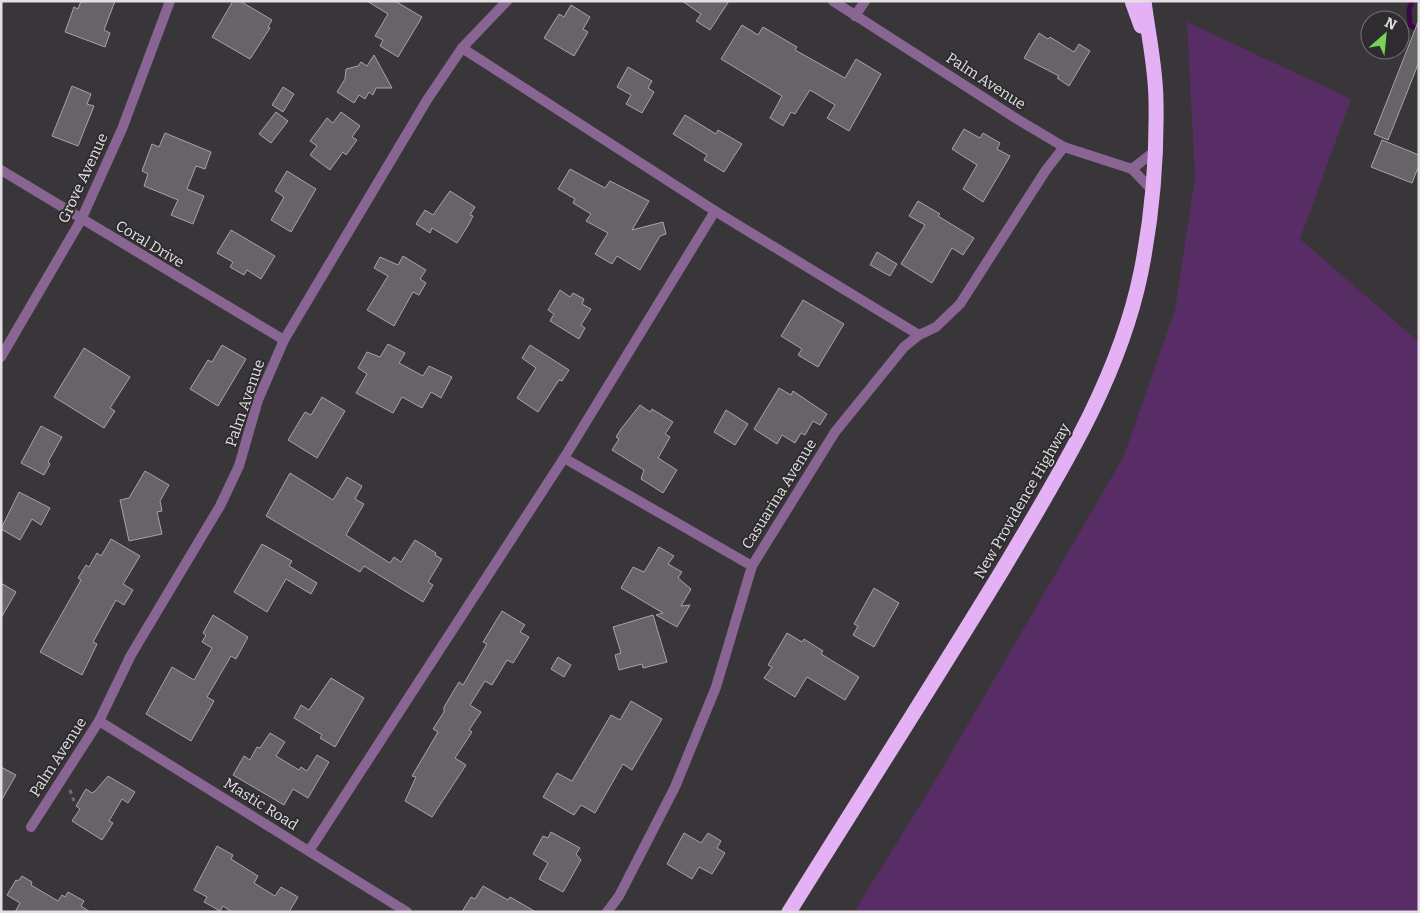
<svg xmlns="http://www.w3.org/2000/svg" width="1420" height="913" viewBox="0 0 1420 913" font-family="Bitter,serif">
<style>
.green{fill:#582d65}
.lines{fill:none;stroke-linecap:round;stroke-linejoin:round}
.stream{stroke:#3c064b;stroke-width:5}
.building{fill:#676468;stroke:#a7a4a8}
.path{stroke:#706e70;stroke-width:3;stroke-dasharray:4 4;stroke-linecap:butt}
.street{stroke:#886593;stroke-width:10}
.highway{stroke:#e4b1f5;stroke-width:15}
.labels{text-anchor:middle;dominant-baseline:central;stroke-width:4;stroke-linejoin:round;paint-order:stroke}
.street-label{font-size:15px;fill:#e2e0e2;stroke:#2e2c2f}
</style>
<rect width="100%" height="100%" fill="#393639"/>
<!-- green -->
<path class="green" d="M1187 22 1351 99 1300 239 1419 342V912H854L935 781 1124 456 1175 310 1195 178Z"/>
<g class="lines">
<!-- stream -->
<path class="stream" d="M1412 1 1409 10 1410 25 1419 31"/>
</g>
<!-- building -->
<g class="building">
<path d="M81 1H115L104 30 110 33 105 47 65 32 74 7 78 9Z"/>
<path d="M233 1H240L272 20 268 27 270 28 250 59 212 37Z"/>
<path d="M367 1H395L422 17 398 57 380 46 383 40 375 36 388 14Z"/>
<path d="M682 1H729L710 30 696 21 701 14Z"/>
<path d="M571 5 590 17 583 29 588 32 574 56 544 38 559 14 564 17Z"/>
<path d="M1418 22 1419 62 1388 140 1374 134Z"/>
<path d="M742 25 758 35 763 27 797 47 795 50 845 78 856 59 881 74 849 131 827 118 835 105 810 90 795 114 791 112 783 126 770 118 782 96 721 59Z"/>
<path d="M1039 33 1048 39 1050 37 1074 52 1079 44 1090 51 1069 86 1057 78 1059 76 1024 58Z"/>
<path d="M374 55 392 88H376L373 95 369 92 365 99 359 95 354 103 337 92 345 79 346 69 358 66 361 62 367 66Z"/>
<path d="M628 67 652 81 648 88 654 92 642 113 626 104 631 95 617 87Z"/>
<path d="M72 86 91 94 87 104 94 106 78 146 52 136Z"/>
<path d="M283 87 294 94 283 112 272 105Z"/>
<path d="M276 112 288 121 271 143 259 134Z"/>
<path d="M341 112 360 126 352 137 357 140 346 155 343 152 330 170 310 155 317 146 310 141 327 118 333 123Z"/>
<path d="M685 115 716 134 718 130 742 144 724 172 704 160 707 155 673 134Z"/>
<path d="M964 129 980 138 983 133 1000 143 997 149 1010 156 983 202 963 189 977 165 952 149Z"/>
<path d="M165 133 211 152 205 169 196 166 187 189 204 196 193 224 171 215 178 200 144 186 148 174 142 171 152 144 159 147Z"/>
<path d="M1382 140 1419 155V165L1412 183 1371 167Z"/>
<path d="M570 169 605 188 610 181 649 201 632 230 663 222 666 234 660 236 640 270 617 256 612 264 595 254 608 233 586 221 591 214 573 203 575 199 558 189Z"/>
<path d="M287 171 316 189 291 232 271 220 284 197 275 191Z"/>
<path d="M450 191 475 207 470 215 473 216 469 224 457 243 432 228 430 233 416 224 425 210 433 215Z"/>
<path d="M918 201 940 214 938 216 974 238 963 255 952 248 932 283 901 264 925 225 909 216Z"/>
<path d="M231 230 275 256 261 279 247 270 244 275 230 267 233 262 217 253Z"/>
<path d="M877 252 897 264 890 276 870 265Z"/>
<path d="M403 256 426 270 420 279 426 283 419 295 413 292 394 326 367 310 388 276 374 268 380 257 398 265Z"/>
<path d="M560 290 570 297 573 293 584 299 582 304 591 309 581 325 585 328 579 339 550 321 554 314 548 310Z"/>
<path d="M803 300 844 324 818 367 798 355 802 349 781 336Z"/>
<path d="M388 344 405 353 399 363 423 376 429 366 452 377 441 398 431 392 422 408 402 397 393 413 356 393 367 374 358 368 367 352 380 357Z"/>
<path d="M222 345 246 359 218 406 190 389 208 360 212 362Z"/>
<path d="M530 345 569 370 562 381 559 380 538 412 517 398 536 368 522 358Z"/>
<path d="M84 348 130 377 110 408 115 411 104 428 54 397Z"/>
<path d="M779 388 791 395 793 391 827 414 820 425 813 421 805 435 801 433 795 443 782 435 777 444 754 429Z"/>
<path d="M322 397 345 411 317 458 288 440 305 412 311 415Z"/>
<path d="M640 405 650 412 652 409 673 422 665 434 670 437 658 458 677 470 663 493 641 479 644 470 612 450 619 439 616 437 621 429Z"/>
<path d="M726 410 748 424 735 445 714 432Z"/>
<path d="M41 426 62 437 48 462 50 464 44 475 21 463Z"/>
<path d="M145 471 169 485 160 501 162 511 157 512 162 534 129 541 120 500 129 498Z"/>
<path d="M290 473 333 500 347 477 362 486 355 499 364 504 346 535 390 563 394 557 401 562 415 540 436 553 435 555 442 559 428 582 433 585 423 602 364 566 360 572 266 516Z"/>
<path d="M19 492 50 508 41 525 32 519 20 540 1 529Z"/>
<path d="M111 539 140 556 123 584 133 590 124 605 116 600 93 642 97 644 82 675 40 652 81 580 78 578 86 565 89 567 97 553 101 556Z"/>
<path d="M262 544 292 561 289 566 317 583 311 594 286 579 267 612 234 592Z"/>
<path d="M659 547 674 556 668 564 682 572 678 578 691 589 681 606 690 605 677 627 656 615 663 613 621 588 633 567 644 572Z"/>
<path d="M1 583 16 592 1 618Z"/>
<path d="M874 588 899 603 874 647 853 635 858 626 854 624Z"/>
<path d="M502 611 525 625 520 632 529 637 513 663 507 660 492 685 485 681 470 705 481 712 469 730 472 732 455 758 466 765 432 817 405 801 416 777 412 776 438 732 433 729 444 712V707L459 682 463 685 487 644 483 642Z"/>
<path d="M213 615 248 637 236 659 231 656 207 697 214 701 191 741 146 714 172 667 194 680 212 648 202 642 206 635 203 633Z"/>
<path d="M653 615 667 662 643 668 642 664 619 670 615 655 621 653 613 627Z"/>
<path d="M787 633 802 642 804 639 823 651 821 654 859 677 845 700 807 677 795 697 764 678 772 667 768 665Z"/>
<path d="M558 657 571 665 564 677 551 669Z"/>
<path d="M331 678 364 698 335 747 320 738 322 735 294 718 301 705 309 710Z"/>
<path d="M631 701 662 719 632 770 623 764 595 813 581 805 574 815 543 797 557 773 572 781 611 715 620 720Z"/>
<path d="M270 733 285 742 276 756 299 770 301 767 307 771 317 755 329 762 308 798 293 789 284 805 233 775 244 756 250 760 257 747 260 748Z"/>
<path d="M1 767 16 775 1 801Z"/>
<path d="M108 776 135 792 128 803 122 799 109 821 113 823 102 840 72 821 80 809 76 806 86 789 92 793 95 791Z"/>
<path d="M551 832 580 848 576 854 581 860 563 892 539 879 548 863 533 854 543 836 548 838Z"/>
<path d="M684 833 701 843 708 833 721 841 717 848 725 853 712 874 699 867 692 879 667 864Z"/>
<path d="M217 846 233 855 231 859 258 876 254 883 275 896 281 887 298 897 289 912H232L223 906 220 911 204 902 207 897 194 890Z"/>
<path d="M22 876 32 882 31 885 58 901 62 895 65 897 68 892 84 901 81 906 90 912H15L20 903 7 895 16 880 18 881Z"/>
<path d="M483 886 508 900 510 897 536 912H462L471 897 475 899Z"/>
</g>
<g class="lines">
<!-- path -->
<path class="path" d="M70 790 74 801"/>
<!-- street -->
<g class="street">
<path d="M833 1 1017 119 1064 147 1132 169 1152 190"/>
<path d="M855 16 865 1"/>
<path d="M462 48 715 211 919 335"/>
<path d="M1132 169 1155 151"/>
<path d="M1 170 284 340"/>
<path d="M1 357 81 220 122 129 170 1"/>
<path d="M564 458 752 566"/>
<path d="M99 721 407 912"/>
<path d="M31 827 99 721 131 655 220 506 239 466 258 400 284 340 427 100 462 48 507 1"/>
<path d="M309 851 564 458 715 211"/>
<path d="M607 912 619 896 675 787 716 687 752 566 835 432 904 347 919 335 936 327 960 304 1046 170 1064 147"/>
</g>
<!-- highway -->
<g class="highway">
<path d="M1132 1 1141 26"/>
<path d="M789 912C860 798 933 684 1003 569 1058 476 1119 380 1141 272 1152 217 1157 158 1156 102 1156 68 1148 34 1144 1"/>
</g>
</g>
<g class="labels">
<!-- street labels -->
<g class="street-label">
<text transform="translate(986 81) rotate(33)">Palm Avenue</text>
<text transform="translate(83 178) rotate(-65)">Grove Avenue</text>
<text transform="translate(150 244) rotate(31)">Coral Drive</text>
<text transform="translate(245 403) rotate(-71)">Palm Avenue</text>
<text transform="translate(779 494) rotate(-58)">Casuarina Avenue</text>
<text transform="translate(1022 501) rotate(-60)">New Providence Highway</text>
<text transform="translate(58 757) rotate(-57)">Palm Avenue</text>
<text transform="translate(261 804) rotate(32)">Mastic Road</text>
</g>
</g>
<!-- border -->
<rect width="1420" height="913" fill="none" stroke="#e2e0e2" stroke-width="5"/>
<!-- north arrow -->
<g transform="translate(1385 35) rotate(27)"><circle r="24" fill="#2e2c2f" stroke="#767477"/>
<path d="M0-4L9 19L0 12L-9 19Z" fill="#79d157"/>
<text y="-8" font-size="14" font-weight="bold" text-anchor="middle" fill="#e2e0e2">N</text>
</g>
</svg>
